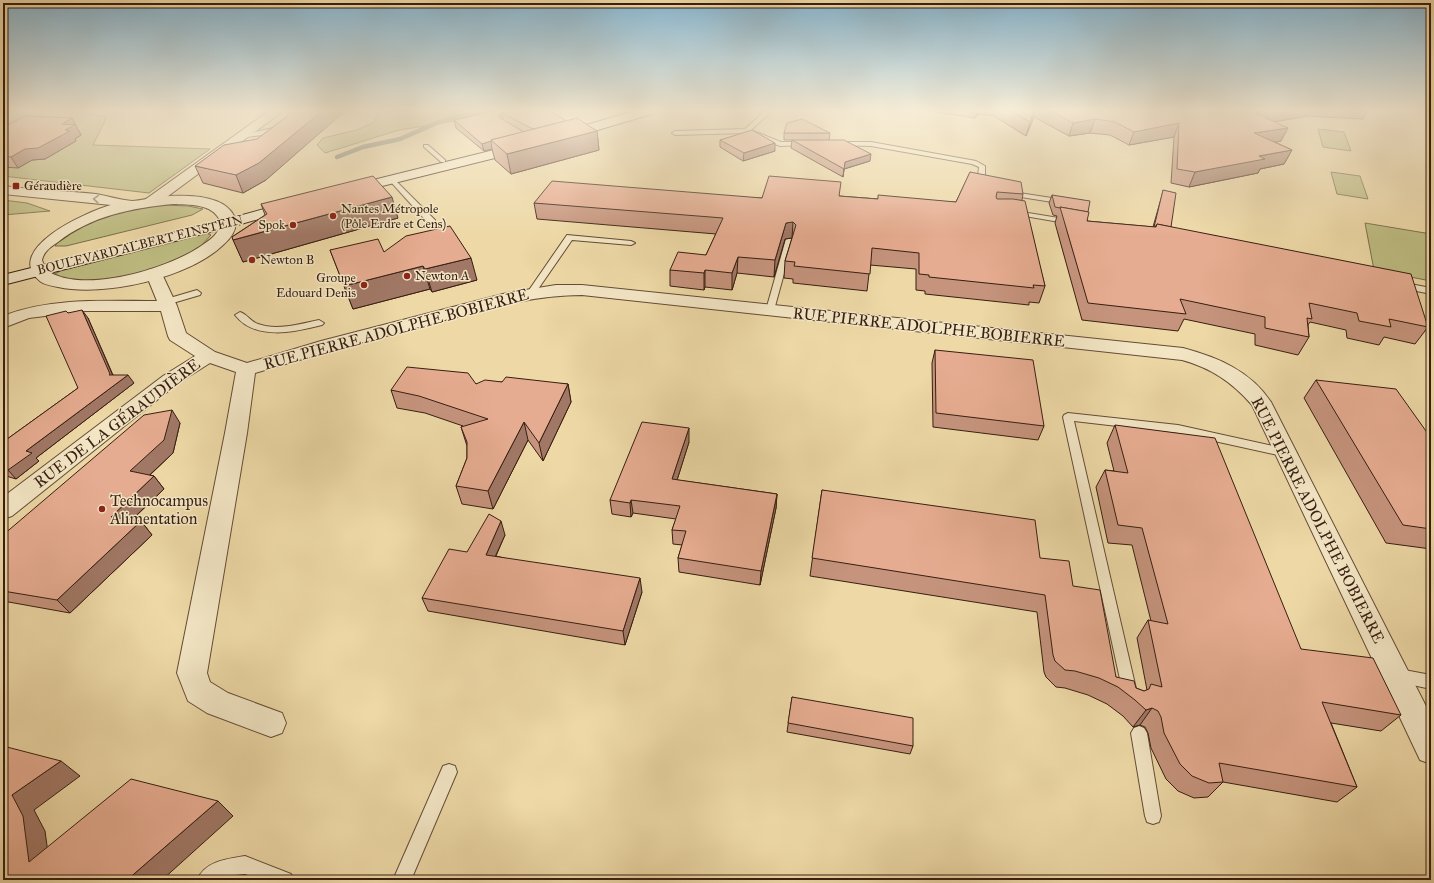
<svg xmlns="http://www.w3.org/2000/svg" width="1434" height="883" viewBox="0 0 1434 883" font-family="'IM FELL Great Primer',serif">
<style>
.green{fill:#bebd82;stroke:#7a6e4a}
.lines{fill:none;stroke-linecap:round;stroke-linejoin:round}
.stream{stroke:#727b6d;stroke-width:4.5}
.service-casing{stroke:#644c36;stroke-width:2}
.minor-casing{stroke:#644c36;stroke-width:2}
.tertiary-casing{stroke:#644c36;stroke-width:2}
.secondary-casing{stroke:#371e11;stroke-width:2}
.service{fill:#f3e6c5;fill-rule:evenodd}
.minor{fill:#f3e6c5;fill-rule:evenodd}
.tertiary{fill:#f3e6c5;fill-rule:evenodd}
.secondary{fill:#f3e6c5;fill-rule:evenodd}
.wall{fill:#c6947d;stroke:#371e11}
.shaded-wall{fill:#a17866;stroke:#371e11}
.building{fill:#e6ac91;stroke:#371e11}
.oneway{stroke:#9e8c74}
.poi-dot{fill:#8f2418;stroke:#f3e6c5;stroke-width:1.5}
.labels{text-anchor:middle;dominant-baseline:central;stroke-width:3;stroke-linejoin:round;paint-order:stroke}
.far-poi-label{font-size:13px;fill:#371e11;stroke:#f3e6c5;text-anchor:start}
.far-street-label{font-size:13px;fill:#371e11;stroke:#f3e6c5}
.street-label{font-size:16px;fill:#371e11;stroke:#f3e6c5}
.poi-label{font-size:16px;fill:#371e11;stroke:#f3e6c5;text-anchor:start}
</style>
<rect width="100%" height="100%" fill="#edd8a6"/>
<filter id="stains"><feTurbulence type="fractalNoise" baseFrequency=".005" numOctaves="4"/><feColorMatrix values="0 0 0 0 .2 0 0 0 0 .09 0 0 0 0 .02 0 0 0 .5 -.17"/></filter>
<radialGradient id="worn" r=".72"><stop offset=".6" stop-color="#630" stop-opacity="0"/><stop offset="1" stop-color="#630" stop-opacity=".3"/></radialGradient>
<!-- green -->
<g class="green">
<path d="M3 111H65L107 117 93 145 210 149 149 193 3 176Z"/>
<path d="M380 111H519L399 130 325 153 317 145 323 138 357 130 374 122Z"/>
<path d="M1318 129 1344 132 1351 151 1323 147Z"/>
<path d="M1331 172 1360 176 1368 199 1337 194Z"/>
<path d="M3 200 27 203 50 211 3 215Z"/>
<path d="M164 205 188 206 203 209 192 215 66 246H55C71 219 135 208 164 205Z"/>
<path d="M1365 223 1431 234V281L1374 270Z"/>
<path d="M206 233 211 235 201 246 180 259 130 277 85 282 58 277 55 274 65 268Z"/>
</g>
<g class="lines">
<!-- stream -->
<path class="stream" d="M337 157 363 147 400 139 439 122 479 111"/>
<!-- service casing -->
<g class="service-casing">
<g id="service">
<path d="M297 111H304C290 125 274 135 254 136 249 137 245 137 242 135L273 128Z"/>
<path d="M765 111H772L751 130 781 142H806L809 144 808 145 780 146 746 133 675 135 672 133 675 131 745 129Z"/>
<path d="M837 142H871L976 161 985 166V185L988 188 987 190H981L977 185 979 167 972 164 871 146 835 145 834 144Z"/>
<path d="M424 145H428L445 160V162H441L424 147Z"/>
<path d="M392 178 394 179 435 220V224H429L390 181V179Z"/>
<path d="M1006 191 1065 200 1069 202 1065 204 1009 195H1006Z"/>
<path d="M1010 210 1071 220 1075 222 1071 224 1013 214H1010Z"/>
<path d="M567 235 631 241 635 243 631 245 572 240 534 295H528L527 293Z"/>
<path d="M786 239H792L793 241 774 310 770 313 766 310Z"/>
<path d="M1400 282 1431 288V294L1397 287 1396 285 1397 283Z"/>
<path d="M197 290 201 293 200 295 166 305 162 302 163 300Z"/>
<path d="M240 312C247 314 251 322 258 324 277 331 300 324 319 320L324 323 322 325C295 332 255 341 235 315Z"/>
<path d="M1068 413 1178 425 1287 449 1291 450 1293 453 1291 456 1287 457 1178 433 1074 421 1137 693 1135 698 1130 700 1125 698 1123 693 1063 417 1064 415Z"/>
<path d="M1399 669 1431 675V689L1394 681 1392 676 1394 671Z"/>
<path d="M1139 726 1144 728 1147 733 1161 816 1159 822 1153 824 1147 822 1145 816 1131 733 1134 728Z"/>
<path d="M449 764 455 766 457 772 411 880H393L443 766Z"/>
<path d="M245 856 291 874 294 880H262L245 874 225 876 220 880H197C205 861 227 859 245 856Z"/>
</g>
</g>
<!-- minor casing -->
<g class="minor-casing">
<g id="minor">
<path d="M269 111H283L156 205 151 206 146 205 144 202 146 199Z"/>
<path d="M154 269 160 270 162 274 177 306 186 333 215 352 247 363 321 341 507 293 556 285H582L1183 348C1217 357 1251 371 1271 402L1431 716V764L1420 760 1252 405C1232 382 1211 368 1182 360L582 295C531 295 483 310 434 323 374 339 315 355 255 373L247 433 207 673 210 682 228 693 282 713 286 723 282 733 271 737 207 713 188 701 177 673 225 433 236 372 210 363 177 384 12 516 3 519V497L163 376 195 356 170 340 168 336 161 311H85L29 318 3 328V316C51 297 106 301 157 301L146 274 148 270Z"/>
</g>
</g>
<!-- tertiary casing -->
<g class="tertiary-casing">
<path id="tertiary" d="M3 186C34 190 65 191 96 194 108 196 120 200 132 201 140 201 148 198 156 197 177 195 223 192 234 216 239 227 232 237 223 245 189 278 104 297 58 287 52 286 46 285 41 282 0 250 88 211 111 205L3 194ZM173 204C189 205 213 203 220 221 221 233 210 240 201 246 168 269 79 296 45 269L42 260C44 251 51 247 58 242 91 216 132 208 173 204Z"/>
</g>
<!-- secondary casing -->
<g class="secondary-casing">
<g id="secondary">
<path d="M634 111H654L652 114 567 139H559L557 136 559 133Z"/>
<path d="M522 143 527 144 529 147 527 150 350 194 345 193 343 190 345 187Z"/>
<path d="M293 201 298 202 300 205 298 208 234 226 3 285V275L224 220Z"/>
</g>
</g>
<!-- service -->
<use href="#service" class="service"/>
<!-- minor -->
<use href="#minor" class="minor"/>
<!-- tertiary -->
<use href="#tertiary" class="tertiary"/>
<!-- secondary -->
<use href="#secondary" class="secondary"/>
</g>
<!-- wall -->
<g class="wall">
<path d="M492 111 566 121 597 131 599 150 511 174 495 160 492 149 484 151 456 128 454 120Z"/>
<path d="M930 111H1367L1363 119 1308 116 1275 122 1281 141 1275 142 1292 150 1284 164 1260 169 1258 173 1189 187 1171 183 1174 137 1129 145 1110 135 1090 133 1069 136 1034 117 1026 136 994 116 978 114 975 118Z"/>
<path d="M72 118 81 135 75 139 76 141 45 159 32 160 18 168 3 167V127Z"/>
<path d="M784 133H830L829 140 870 161 844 169 843 177 791 148 792 140H784Z"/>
<path d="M720 140 775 151 743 161 720 147Z"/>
<path d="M195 166 266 180 243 193 203 183Z"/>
<path d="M970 172 1023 194 1022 200 1045 286 1039 303 1029 302V305L925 294V291L916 290V269L870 265 867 291 793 283V279L784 278 785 261 792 238 785 239 774 277 737 273 732 290 705 287 704 290 670 286V270L706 255 716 234 537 219 534 203 839 196 878 199 956 202Z"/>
<path d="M1163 190 1171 227 1428 327 1415 344 1384 337 1379 345 1347 338 1346 330 1310 322 1308 325 1309 337 1298 355 1255 345V334L1184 319 1178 331 1082 320 1055 223 1057 216 1053 215 1049 203 1052 195 1088 212 1087 221 1153 227 1162 195Z"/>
<path d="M261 204 398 218 243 262 232 237 265 215Z"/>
<path d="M330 250 384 252 477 280 432 292 430 289 353 309Z"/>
<path d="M68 313 88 318 113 375 134 383 36 458 39 461 16 479 3 475V442L78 388Z"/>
<path d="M935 350 1044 426 1038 440 933 427 932 363Z"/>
<path d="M1316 380 1431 438V549L1386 543 1304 398Z"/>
<path d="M502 382 568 384 571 402 543 461 528 440 493 509 462 504 456 486 467 458V446L461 427 463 426 425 413 397 408 391 390Z"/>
<path d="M180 423 173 453 150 475 154 476 164 489 132 520 141 521 152 535 70 613 3 601V535Z"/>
<path d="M1115 425 1301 649 1401 715 1381 731 1331 723 1357 787 1337 802 1223 782 1208 797 1194 798 1178 791 1166 779 1151 748 1148 733 1145 727 1140 725 1133 727 1123 716 1107 704 1088 695 1065 688 1056 687 1046 677 1044 672 1037 612 810 576 822 490 1040 558 1073 586 1116 677 1136 688 1144 691 1147 690 1137 638 1148 620 1151 621 1132 545 1108 543 1096 487 1105 470 1114 471 1107 443Z"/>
<path d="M689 442 677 480 777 494 776 508 760 585 679 572 678 558 682 545 673 544 672 530 676 519 633 513 631 517 612 514 610 500Z"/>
<path d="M505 535 496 556 642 592 625 645 428 611 422 598 467 552Z"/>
<path d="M792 697 913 746 910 754 787 732Z"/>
</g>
<!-- shaded-wall -->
<g class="shaded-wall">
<path d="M322 111H345L266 180 243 193 236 175Z"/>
<path d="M977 111H979L978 114 975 118Z"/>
<path d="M1034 111H1035L1034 117 1026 136 1030 122Z"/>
<path d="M1264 111H1311L1308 116 1248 126 1255 113Z"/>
<path d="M502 113 503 120 500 123 498 116Z"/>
<path d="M72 118 81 135 75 139 76 141 45 159 32 160 18 168 11 157Z"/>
<path d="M1095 119 1090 133 1069 136 1073 123Z"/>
<path d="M1179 123 1174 137 1129 145 1134 132Z"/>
<path d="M1288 128 1281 141 1248 147 1254 133Z"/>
<path d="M597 131 599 150 511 174 507 154Z"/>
<path d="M491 141 492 149 484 151 482 144Z"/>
<path d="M775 143V151L743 161 744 153Z"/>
<path d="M1292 150 1284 164 1260 169 1258 173 1189 187 1195 172 1259 156Z"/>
<path d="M871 154 870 161 844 169 843 177 845 162Z"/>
<path d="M392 197 398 218 243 262 233 240Z"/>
<path d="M793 222 792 238 785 239 774 277 775 260 786 223Z"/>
<path d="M738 257 737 273 732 290V273Z"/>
<path d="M471 258 477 280 432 292 425 269Z"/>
<path d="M423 266 430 289 353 309 344 286Z"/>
<path d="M705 270V287L704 290V273Z"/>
<path d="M82 310 88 318 116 383 109 375Z"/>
<path d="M128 375 134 383 36 458 39 461 16 479 8 470 26 451Z"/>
<path d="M568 384 571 402 543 461 539 443Z"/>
<path d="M172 410 180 423 173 453 140 484 130 471Z"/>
<path d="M524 422 528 440 493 509 488 491Z"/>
<path d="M689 428V442L673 493 672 479Z"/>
<path d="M154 476 164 489 121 530 111 517Z"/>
<path d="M777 494 776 508 760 585 761 571Z"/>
<path d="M631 500 633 513 631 517 630 503Z"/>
<path d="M141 521 152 535 70 613 57 600Z"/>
<path d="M501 521 505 535 490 568 486 555Z"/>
<path d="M640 578 642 592 625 645 623 631Z"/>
<path d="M1152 708 1140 725 1133 727 1146 710Z"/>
<path d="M61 761 80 776 34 810 45 831 51 875 29 862 12 795Z"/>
<path d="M218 801 233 816 162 880H127Z"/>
</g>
<!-- building -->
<g class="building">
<path d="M294 111H322L259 163 236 175 195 166 224 145 257 139Z"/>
<path d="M492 111H551L566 121 533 129 502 113 498 116 500 118 524 132 491 140V141L482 144 454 120Z"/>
<path d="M1011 111H1034L1030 122Z"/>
<path d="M1051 111H1264L1255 113 1288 128 1254 133 1292 150 1259 156 1265 159 1195 172 1177 169 1179 123 1134 132 1115 122 1095 119 1073 123Z"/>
<path d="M25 116 72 118 62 124 75 125 65 130 70 131 38 148 25 149 11 157 3 156V127Z"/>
<path d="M577 118 597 131 507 154 491 140Z"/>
<path d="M802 119 830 133H784L787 123Z"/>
<path d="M752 130 775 143 744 153 720 140Z"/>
<path d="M792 140H844L871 154 845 162 844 169Z"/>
<path d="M970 172 1021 182 1023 194 997 192 996 197 997 199H1013L1025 201 1045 286 1033 285 1034 288 929 277V275L919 274V253L872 248 870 274 794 266 795 262 785 261 796 225 793 222 786 223 775 260 738 257 732 273 705 270 704 273 670 270 678 252 706 255 723 218 534 203 552 181 762 198 769 176 841 182 839 196 878 199V195L956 202Z"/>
<path d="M373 176 392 197 233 240 232 237 267 214 261 204Z"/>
<path d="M1163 190 1176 193 1171 227 1157 224 1155 227H1154Z"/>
<path d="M1052 195 1090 201 1088 212 1060 207V208L1055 207Z"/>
<path d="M1060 207 1089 212 1087 221 1156 227 1157 224 1411 274 1428 327 1389 319 1391 327 1359 321 1357 313 1309 303 1312 319 1307 318 1309 337 1265 328V317L1180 299 1186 314 1088 303Z"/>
<path d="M450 226 471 258 425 269 423 266 344 286 330 250 378 239 384 252 406 236Z"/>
<path d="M82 310 110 374 109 375H128L26 451 32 453 8 470 3 468V442L78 388 46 316 66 311 68 313Z"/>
<path d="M935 350 1033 360 1044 426 936 413Z"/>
<path d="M407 367 468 373 476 384 485 380 502 382 506 377 568 384 539 443 524 422 488 491 456 486 467 458V442L461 427 488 419 419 396 391 390Z"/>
<path d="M1316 380 1396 389 1431 438V529L1403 525Z"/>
<path d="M172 410 164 440 130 471 154 476 111 517 141 521 57 600 3 591V535L144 415Z"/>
<path d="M642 422 689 428 672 479 777 494 761 571 678 558 686 531 672 530 680 506 631 500 630 503 610 500Z"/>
<path d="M1115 425 1215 438 1301 649 1373 658 1401 715 1322 702 1357 787 1219 763 1223 782 1209 783 1192 776 1180 764 1164 733 1161 717 1158 711 1152 708 1146 710 1135 700 1118 687 1099 678 1075 671 1065 670 1055 661 1053 655 1045 595 812 558 822 490 1035 520 1040 558 1069 561 1073 586 1100 590 1116 677 1134 681 1136 688 1144 691 1149 689 1151 684 1162 687 1148 620 1168 624 1142 528 1118 525 1105 470 1128 473Z"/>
<path d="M489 514 501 521 486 555 640 578 623 631 422 598 449 549 467 552Z"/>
<path d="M792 697 913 718V746L788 723Z"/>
<path d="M3 746 61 761 12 795 23 816 29 862 131 779 218 801 127 880H3Z"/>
</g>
<!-- one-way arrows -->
<defs><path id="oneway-chevron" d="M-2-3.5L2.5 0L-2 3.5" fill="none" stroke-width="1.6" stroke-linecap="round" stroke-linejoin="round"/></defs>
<use class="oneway" href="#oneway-chevron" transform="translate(96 199) rotate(-176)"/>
<!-- sky -->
<linearGradient id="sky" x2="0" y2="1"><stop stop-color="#88b6d0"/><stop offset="0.47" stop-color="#f7edd7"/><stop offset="1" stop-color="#f7edd7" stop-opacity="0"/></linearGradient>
<rect width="1434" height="235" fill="url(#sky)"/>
<!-- markers -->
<g class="poi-dot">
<rect x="12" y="182" width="8" height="8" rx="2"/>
<circle cx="333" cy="216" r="4"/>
<circle cx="293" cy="225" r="4"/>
<circle cx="252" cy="260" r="4"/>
<circle cx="407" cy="276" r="4"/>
<circle cx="364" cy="285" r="4"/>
<circle cx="102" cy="509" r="4"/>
</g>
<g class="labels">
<!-- far-poi labels -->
<g class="far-poi-label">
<text x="24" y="186">Géraudière</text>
<text x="341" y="209">Nantes Métropole<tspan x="341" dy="15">(Pôle Erdre et Cens)</tspan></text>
<text x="285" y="225" text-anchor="end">Spok</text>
<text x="260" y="260">Newton B</text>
<text x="415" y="276">Newton A</text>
<text x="356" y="278" text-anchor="end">Groupe<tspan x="356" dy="15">Edouard Denis</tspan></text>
</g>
<!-- far-street labels -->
<g class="far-street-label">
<text transform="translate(140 245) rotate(-14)">BOULEVARD ALBERT EINSTEIN</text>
</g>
<!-- street labels -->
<g class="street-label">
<text transform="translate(929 327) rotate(6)">RUE PIERRE ADOLPHE BOBIERRE</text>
<text transform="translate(396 329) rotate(-15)">RUE PIERRE ADOLPHE BOBIERRE</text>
<text transform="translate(117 423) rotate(-37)">RUE DE LA GÉRAUDIÈRE</text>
<text transform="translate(1318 520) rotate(63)">RUE PIERRE ADOLPHE BOBIERRE</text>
</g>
<!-- poi labels -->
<g class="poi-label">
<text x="110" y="500">Technocampus<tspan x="110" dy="18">Alimentation</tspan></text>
</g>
</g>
<!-- margin -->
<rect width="1434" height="883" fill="none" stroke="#edd8a6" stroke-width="16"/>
<rect x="4" y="4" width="1426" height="875" fill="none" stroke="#371e11" stroke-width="2"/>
<rect x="8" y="8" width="1418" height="867" fill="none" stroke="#371e11"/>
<rect width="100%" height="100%" filter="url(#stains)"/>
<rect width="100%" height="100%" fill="url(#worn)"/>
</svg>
